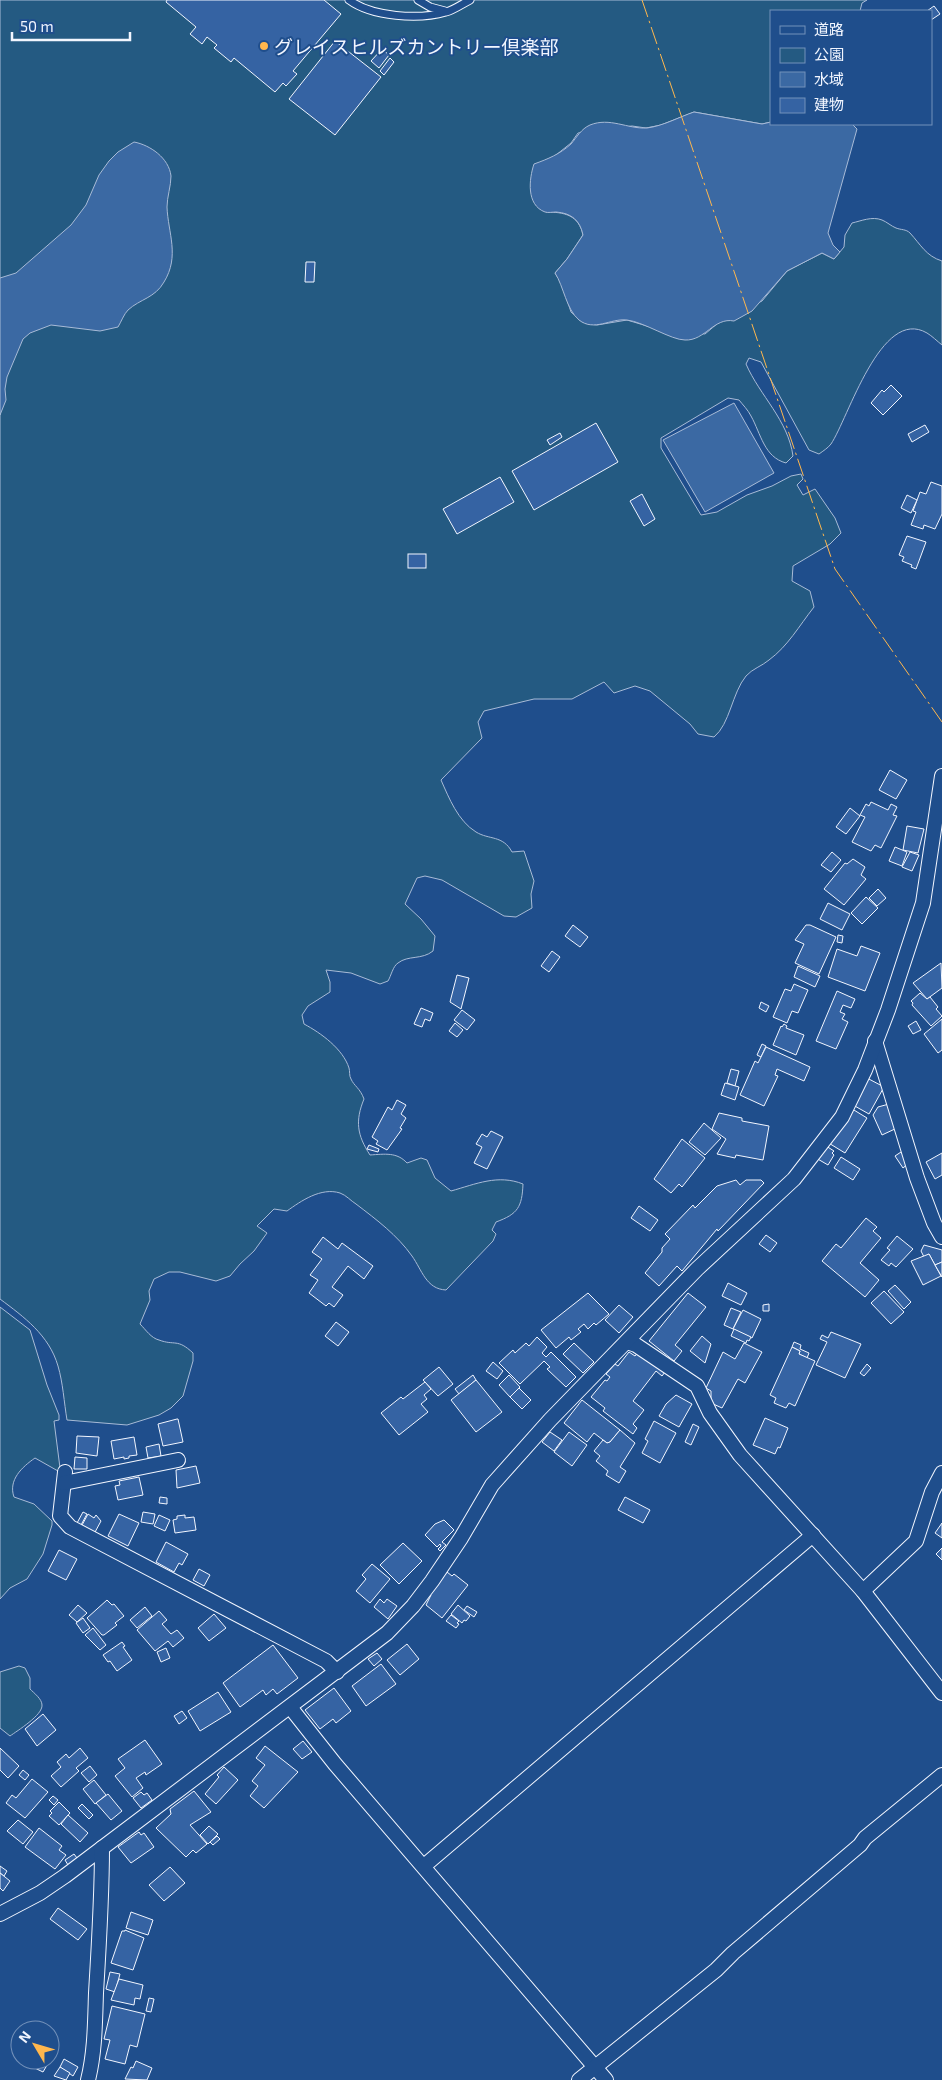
<svg xmlns="http://www.w3.org/2000/svg" width="942" height="2080" viewBox="0 0 942 2080" font-family="'Exo 2','Noto Sans JP',sans-serif">
<style>
.green{fill:#245a82;stroke:#a8bbd7}
.water{fill:#3b69a3;stroke:#a8bbd7}
.building{fill:#3563a3;stroke:#f2f6ff}
.lines{fill:none;stroke-linecap:round;stroke-linejoin:round}
.lane-casing{stroke:#f2f6ff;stroke-width:9}
.street-casing{stroke:#f2f6ff;stroke-width:16}
.lane{stroke:#1f4e8c;stroke-width:7}
.street{stroke:#1f4e8c;stroke-width:14}
.power{stroke:#ffb74d;stroke-width:1;stroke-dasharray:18 4 2.5 4;stroke-linecap:butt}
.poi-dot{fill:#ffb74d;stroke:#1f4e8c;stroke-width:2}
.labels{text-anchor:middle;dominant-baseline:central;stroke-width:4;stroke-linejoin:round;paint-order:stroke}
.poi-label{font-size:19px;fill:#f2f6ff;stroke:#1f4e8c;text-anchor:start}
</style>
<rect width="100%" height="100%" fill="#1f4e8c"/>
<!-- green -->
<g class="green">
<path d="M0 0H867L862 3 860 11H771V122L762 124 694 112 661 125 646 128 632 126 578 133 571 143 551 159 546 212C564 212 579 215 583 235L567 259 555 273 562 284 571 312 581 321 588 324 597 325 627 320 647 326 705 334 718 323 762 301 787 271 822 253 834 259 844 247 845 235 852 223C861 221 872 216 882 220 887 222 891 226 896 228 901 230 906 229 910 233 921 245 926 256 942 261V345C937 341 932 336 927 333 881 306 848 419 831 444 828 448 823 451 819 454L809 450 761 362 749 358 746 364C760 396 788 420 793 456L786 463C764 457 761 434 751 416 748 410 743 405 739 400L728 398 661 438V448L701 515 717 512 747 495 772 486 791 476 801 474 803 479 797 485 803 495 815 489 835 518 841 533 830 544 793 566 792 581 810 591 814 607C799 626 788 646 769 660 762 666 752 669 746 676 732 693 730 724 714 737L698 734 690 724 650 691 635 686 614 693 604 682 572 699H534L484 711 478 722 482 738 441 780C449 798 458 821 476 832 489 840 503 835 512 852L524 851 534 881 531 894 532 908 516 917 504 916 442 880 425 876 417 878 405 904 421 919 435 936 433 951C422 960 408 955 398 963 393 966 391 976 388 981L380 984 351 973 326 970 330 982V992L308 1006 302 1015 304 1024C321 1033 343 1049 349 1068 350 1071 349 1076 351 1079 354 1086 360 1088 364 1099 355 1121 357 1135 370 1155 385 1154 397 1152 407 1163L421 1158 427 1160 435 1178 451 1191C476 1184 498 1174 523 1184 522 1207 518 1214 496 1222L492 1230 496 1234 493 1241 446 1290C426 1289 422 1270 412 1256 397 1235 377 1220 356 1204 351 1201 346 1195 340 1193 321 1187 301 1201 287 1211L274 1209 257 1226 267 1233 254 1251 240 1264 230 1276 216 1281 180 1272H169L154 1279 149 1291 150 1300 140 1324C146 1330 151 1338 159 1340 175 1346 177 1338 193 1353V1361L183 1396 171 1408 159 1415 127 1425 67 1420C64 1402 63 1383 58 1366 49 1335 24 1317 0 1299Z"/>
<path d="M0 1307 30 1330 47 1385 59 1415V1420L54 1421 60 1468 58 1471 35 1458C22 1467 8 1480 14 1497L34 1504 52 1521V1525L43 1554 27 1579 10 1588 0 1599Z"/>
<path d="M19 1666 25 1668 30 1678V1689C34 1693 42 1699 42 1705 43 1715 17 1731 10 1736L0 1728V1672Z"/>
</g>
<!-- water -->
<g class="water">
<path d="M694 112 762 124 771 122V124H852L857 129 828 233 833 245 840 252 834 259 822 253 787 271 752 311 734 321C714 317 705 341 685 340 671 340 644 322 627 320 611 318 594 332 579 320 566 309 564 287 555 273L567 259 583 235C580 220 571 213 556 212 553 212 548 213 545 212 526 205 529 179 534 164 548 159 560 154 571 144 577 137 581 129 590 125 610 117 627 129 647 128 663 126 679 117 694 112Z"/>
<path d="M134 142C150 145 169 158 171 176 171 186 167 197 167 207 168 233 180 256 164 282 155 298 140 299 128 310 124 314 121 322 118 327L100 331 51 325 30 333 23 339 7 377 5 389 6 400 0 415V278L16 273 71 225 86 205 99 175 109 161 118 152Z"/>
<path d="M734 403 774 473 705 512 663 440Z"/>
</g>
<!-- building -->
<g class="building">
<path d="M167 0H324L341 14 293 71 297 74 286 86 283 83 275 92 234 58 231 62 214 48 217 45 207 37 202 44 190 34 196 27 166 2Z"/>
<path d="M934 6 940 14 931 20V11H927Z"/>
<path d="M335 41 381 77 335 135 289 99Z"/>
<path d="M382 49 389 55 379 68 371 61Z"/>
<path d="M390 58 394 62 384 75 380 71Z"/>
<path d="M306 262H315L314 282H305Z"/>
<path d="M891 385 902 396 883 415 871 403 882 390 884 392Z"/>
<path d="M596 423 618 462 534 510 512 471Z"/>
<path d="M925 425 929 432 912 442 908 434Z"/>
<path d="M560 433 562 437 550 445 547 440Z"/>
<path d="M500 477 514 502 457 534 443 509Z"/>
<path d="M931 482 942 486V514L935 529 924 525 923 529 911 525 916 512 913 511 920 492 926 494Z"/>
<path d="M642 494 655 519 644 526 630 501Z"/>
<path d="M907 495 917 500 911 513 901 508Z"/>
<path d="M907 536 926 542 916 569 911 567 912 565 902 561 904 557 899 555Z"/>
<rect x="408" y="554" width="18" height="14"/>
<path d="M890 770 907 780 896 799 879 790Z"/>
<path d="M871 802 888 810 891 804 897 807 893 815 897 816 881 848 875 845 871 851 852 842 865 817 860 815 866 804 869 806Z"/>
<path d="M850 808 860 816 846 834 836 827Z"/>
<path d="M907 826 924 829 918 853 903 850Z"/>
<path d="M895 847 907 852 902 866 889 861Z"/>
<path d="M832 852 841 860 831 872 821 865Z"/>
<path d="M910 852 919 855 912 871 902 867Z"/>
<path d="M853 859 865 867 861 875 866 879 844 905 824 889 845 863 847 864Z"/>
<path d="M878 889 886 898 877 906 869 898Z"/>
<path d="M866 897 878 908 862 924 851 913Z"/>
<path d="M828 903 850 914 842 930 820 919Z"/>
<path d="M573 925 588 937 580 947 565 936Z"/>
<path d="M806 925H810L836 937 819 974 795 963 804 944 795 940Z"/>
<path d="M838 935 843 936 842 943 837 942Z"/>
<path d="M861 946 880 953 865 991 828 977 837 949 857 956Z"/>
<path d="M552 951 560 957 549 972 541 966Z"/>
<path d="M941 963 942 988 927 999 913 983Z"/>
<path d="M798 966 820 976 815 987 794 977Z"/>
<path d="M457 975 469 978 461 1009 450 1002Z"/>
<path d="M794 984 808 990 798 1013 792 1011 787 1023 773 1017 785 989 791 991Z"/>
<path d="M837 991 855 999 851 1008 843 1005 840 1012 845 1014 842 1019 848 1022 836 1049 816 1041Z"/>
<path d="M920 993 927 999 930 997 938 1007 936 1009 942 1016 931 1026 912 1005 913 1003 911 1001Z"/>
<path d="M761 1002 769 1006 766 1012 759 1008Z"/>
<path d="M421 1008 433 1013 430 1021 425 1019 422 1027 414 1024Z"/>
<path d="M462 1010 475 1020 467 1030 454 1020Z"/>
<path d="M942 1019V1050L938 1053 924 1034Z"/>
<path d="M916 1021 921 1030 913 1034 908 1026Z"/>
<path d="M455 1023 463 1030 457 1037 449 1031Z"/>
<path d="M784 1024 787 1026 786 1028 804 1035 796 1055 773 1045 781 1026 782 1027Z"/>
<path d="M762 1044 766 1046 761 1057 757 1055Z"/>
<path d="M766 1047 810 1067 804 1081 777 1069 775 1075 778 1076 764 1106 740 1095 755 1061 758 1063Z"/>
<path d="M731 1069 739 1071 735 1086 727 1083Z"/>
<path d="M867 1078 884 1087 869 1114 853 1105Z"/>
<path d="M725 1083 739 1087 735 1100 721 1095Z"/>
<path d="M397 1100 406 1105 401 1114 406 1118 400 1128 402 1129 387 1150 376 1144 378 1141 372 1137 388 1107 392 1110Z"/>
<path d="M889 1104 897 1128 882 1135 873 1115 878 1107Z"/>
<path d="M849 1107 867 1118 845 1153 827 1142Z"/>
<path d="M719 1113 742 1118V1121L769 1126 763 1160 736 1155 735 1158 717 1154 726 1139 712 1129Z"/>
<path d="M704 1123 721 1138 705 1155 689 1142Z"/>
<path d="M491 1131 503 1137 487 1169 474 1163 482 1147 476 1144 482 1134 487 1137Z"/>
<path d="M682 1139 705 1158 682 1187 679 1184 671 1193 654 1179Z"/>
<path d="M823 1144 834 1151 832 1153 834 1155 828 1165 816 1158Z"/>
<path d="M369 1145 379 1149 378 1152 367 1149Z"/>
<path d="M901 1152 909 1163 903 1168 895 1156Z"/>
<path d="M942 1153V1175L935 1179 926 1162Z"/>
<path d="M841 1157 860 1169 853 1180 834 1168Z"/>
<path d="M736 1180 740 1185 746 1180H761L764 1183 718 1231 717 1229 682 1271 677 1266 659 1286 645 1273 662 1252V1248L670 1239 665 1234 693 1205 695 1208 717 1186Z"/>
<path d="M639 1206 658 1220 650 1231 631 1218Z"/>
<path d="M866 1218 877 1227 873 1231 881 1238 860 1263 879 1280 865 1297 822 1261 836 1244 841 1248Z"/>
<path d="M766 1235 777 1243 770 1252 759 1244Z"/>
<path d="M897 1236 913 1249 896 1267 891 1263 889 1266 881 1260 890 1250 887 1248Z"/>
<path d="M323 1237 338 1249 342 1243 373 1266 364 1279 348 1266 332 1287 343 1295 334 1307 329 1303 326 1306 309 1293 318 1280 310 1275 322 1259 312 1252Z"/>
<path d="M924 1245 942 1250V1262L935 1265 929 1254 924 1257 921 1251Z"/>
<path d="M929 1254 941 1276 923 1285 911 1261Z"/>
<path d="M942 1262V1277L935 1265Z"/>
<path d="M728 1283 747 1293 741 1305 722 1296Z"/>
<path d="M895 1285 911 1302 904 1309 888 1291Z"/>
<path d="M884 1291 904 1312 891 1324 871 1303Z"/>
<path d="M588 1293 609 1314 596 1325 594 1323 588 1329 584 1324 578 1329 581 1332 571 1340 569 1337 556 1348 541 1330Z"/>
<path d="M688 1293 706 1307 675 1345 682 1351 674 1361 649 1341Z"/>
<path d="M769 1304V1311H763V1305Z"/>
<path d="M619 1305 633 1317 619 1333 605 1320Z"/>
<path d="M731 1308 741 1312 733 1329 724 1325Z"/>
<path d="M743 1310 761 1319 752 1338 733 1329Z"/>
<path d="M336 1322 349 1332 338 1346 325 1336Z"/>
<path d="M734 1329 751 1337 749 1341 747 1340 746 1343 731 1336Z"/>
<path d="M831 1332 861 1344 845 1378 816 1365 827 1342 820 1339 822 1335 828 1338Z"/>
<path d="M702 1336 711 1344 705 1363 690 1351Z"/>
<path d="M537 1337 547 1347 542 1353 546 1357 551 1352 576 1377 566 1387 547 1369 550 1367 544 1361 520 1384 499 1363 513 1350 515 1353 526 1343 529 1346Z"/>
<path d="M794 1342 801 1345 800 1349 809 1353 807 1358 799 1354 800 1351 792 1347Z"/>
<path d="M574 1343 594 1362 583 1373 563 1354Z"/>
<path d="M744 1343 762 1352 745 1383 738 1379 722 1408 711 1403V1391L706 1388 723 1352 735 1359Z"/>
<path d="M792 1347 800 1351 799 1354 815 1361 795 1406 789 1403 786 1408 774 1403 776 1398 770 1395Z"/>
<path d="M639 1351 665 1372 662 1376 656 1371 633 1401 644 1410 633 1424 637 1428 633 1434 603 1411 605 1408 591 1397 605 1380 607 1381 610 1377 606 1374 615 1364 618 1366 629 1352 635 1356Z"/>
<path d="M493 1362 503 1371 497 1379 486 1371Z"/>
<path d="M867 1364 871 1368 864 1376 860 1373Z"/>
<path d="M439 1367 453 1384 438 1396 423 1380Z"/>
<path d="M473 1375 476 1380 459 1394 455 1389Z"/>
<path d="M509 1375 520 1387 510 1397 499 1385Z"/>
<path d="M476 1380 502 1412 476 1432 451 1400Z"/>
<path d="M425 1382 431 1389 424 1395 427 1399 421 1404 428 1412 399 1435 381 1413 401 1397 403 1399Z"/>
<path d="M519 1388 531 1400 522 1409 510 1397Z"/>
<path d="M676 1395 692 1404 679 1427 659 1416 666 1404Z"/>
<path d="M582 1400 620 1430 610 1442 607 1443 594 1433 587 1442 564 1423Z"/>
<path d="M765 1418 788 1428 780 1448 778 1447 775 1454 753 1445Z"/>
<path d="M177 1419H178L183 1442 163 1446 158 1424Z"/>
<path d="M654 1421 676 1433 660 1463 642 1453 648 1441 645 1439Z"/>
<path d="M693 1424 699 1427 691 1445 685 1442Z"/>
<path d="M620 1430 635 1443 620 1467 626 1471 619 1483 606 1475 608 1471 596 1461 600 1456 594 1451 603 1440 607 1443 610 1442Z"/>
<path d="M550 1432 562 1440 554 1451 542 1442Z"/>
<path d="M569 1432 587 1445 572 1466 554 1452Z"/>
<path d="M77 1436 99 1437 97 1456 76 1453Z"/>
<path d="M134 1437 137 1455 129 1456V1458L124 1459V1457L114 1459 111 1441Z"/>
<path d="M159 1444 161 1456 148 1458 146 1447Z"/>
<path d="M75 1457 87 1458V1469H74Z"/>
<path d="M196 1466 200 1483 177 1488 176 1470Z"/>
<path d="M139 1477 143 1495 118 1500 115 1486 120 1485 119 1481Z"/>
<path d="M160 1497 167 1498V1504L159 1503Z"/>
<path d="M625 1497 650 1510 643 1523 618 1510Z"/>
<path d="M83 1512 87 1514 81 1525 77 1523Z"/>
<path d="M143 1512 155 1514 153 1524 141 1522Z"/>
<path d="M88 1514 94 1518 96 1515 101 1521 94 1534 81 1527Z"/>
<path d="M119 1514 139 1523 128 1546 108 1536Z"/>
<path d="M159 1515 170 1520 165 1531 154 1526Z"/>
<path d="M185 1515V1518L194 1517 196 1530 175 1533 173 1520 177 1519V1516Z"/>
<path d="M444 1520 454 1530 442 1542 446 1545 440 1551 438 1549 441 1546 440 1544 437 1547 425 1535 435 1524Z"/>
<path d="M942 1523V1538L935 1533Z"/>
<path d="M166 1542 188 1554 182 1565 179 1563 174 1572 156 1562Z"/>
<path d="M403 1543 422 1561 399 1584 380 1565Z"/>
<path d="M942 1548V1560L936 1554Z"/>
<path d="M59 1550 77 1559 66 1580 48 1571Z"/>
<path d="M372 1564 390 1579 370 1603 356 1591 366 1579 362 1575Z"/>
<path d="M199 1569 210 1575 204 1586 193 1580Z"/>
<path d="M447 1572 452 1576 454 1574 468 1585 442 1618 426 1605 431 1595 430 1594Z"/>
<path d="M380 1599 384 1603 387 1599 397 1606 388 1619 374 1607Z"/>
<path d="M107 1600 112 1605 114 1604 124 1616 115 1623 117 1625 104 1635H102L87 1618Z"/>
<path d="M78 1605 87 1613 77 1622 69 1615Z"/>
<path d="M458 1605 470 1616 466 1621 464 1620 462 1623 451 1614Z"/>
<path d="M467 1606 477 1612 474 1617 464 1610Z"/>
<path d="M145 1607 152 1616 137 1628 130 1620Z"/>
<path d="M159 1611 167 1620 162 1624 171 1634 177 1630 184 1638 173 1647 168 1641 155 1651 137 1630Z"/>
<path d="M214 1614 226 1628 209 1641 198 1628Z"/>
<path d="M451 1615 459 1621 457 1623 459 1624 456 1628 446 1621Z"/>
<path d="M83 1618 90 1628 83 1633 76 1623Z"/>
<path d="M93 1628 106 1645 100 1650 85 1635Z"/>
<path d="M122 1642 125 1646 123 1647 132 1660 117 1671 110 1661 108 1662 103 1655Z"/>
<path d="M407 1644 419 1659 400 1675 387 1660Z"/>
<path d="M273 1645 298 1678 277 1694 273 1689 266 1695 263 1690 240 1707 223 1683Z"/>
<path d="M166 1648 170 1658 161 1662 157 1652Z"/>
<path d="M377 1653 382 1659 374 1666 368 1659Z"/>
<path d="M381 1664 396 1684 366 1706 352 1686Z"/>
<path d="M334 1688 351 1711 336 1723 333 1719 320 1729 305 1710Z"/>
<path d="M218 1692 231 1712 200 1731 188 1711Z"/>
<path d="M182 1711 187 1718 179 1724 174 1716Z"/>
<path d="M43 1714 56 1730 37 1746 25 1729Z"/>
<path d="M145 1740 162 1764 146 1775 145 1772 136 1778 143 1788 132 1797 115 1776 125 1768 118 1759Z"/>
<path d="M303 1741 312 1752 302 1759 293 1749Z"/>
<path d="M265 1746 298 1772 264 1808 250 1796 258 1786 252 1781 265 1765 256 1758Z"/>
<path d="M0 1748 19 1766 8 1778 0 1770Z"/>
<path d="M80 1748 88 1758 76 1768 79 1771 61 1787 51 1776 61 1767 57 1762 66 1754 69 1758Z"/>
<path d="M90 1766 97 1775 89 1782 81 1773Z"/>
<path d="M224 1767 238 1780 216 1804 205 1794 219 1777 217 1775Z"/>
<path d="M23 1770 29 1775 25 1780 19 1775Z"/>
<path d="M32 1779 48 1792 25 1818 6 1803 12 1795 16 1798Z"/>
<path d="M94 1780 106 1795 95 1804 83 1789Z"/>
<path d="M194 1791 211 1812 190 1825 207 1844 196 1853 193 1850 186 1857 156 1828 171 1814 170 1809Z"/>
<path d="M141 1792 144 1795 147 1793 152 1800 141 1808 133 1798Z"/>
<path d="M108 1794 122 1811 111 1820 96 1803Z"/>
<path d="M53 1796 58 1800 54 1805 49 1800Z"/>
<path d="M59 1802 70 1813 59 1825 49 1816 52 1813 50 1811Z"/>
<path d="M82 1804 93 1815 89 1819 78 1808Z"/>
<path d="M68 1815 88 1833 80 1842 61 1824Z"/>
<path d="M18 1820 33 1832 23 1844 7 1831Z"/>
<path d="M209 1826 218 1834 208 1844 200 1835Z"/>
<path d="M39 1828 62 1846 59 1850 66 1855 55 1869 25 1847Z"/>
<path d="M139 1832 141 1835 144 1833 154 1847 131 1863 118 1847Z"/>
<path d="M217 1836 220 1839 213 1845 210 1842Z"/>
<path d="M74 1854 77 1858 68 1865 65 1860Z"/>
<path d="M0 1866 7 1871 4 1876 0 1873Z"/>
<path d="M170 1867 185 1883 164 1901 149 1885Z"/>
<path d="M0 1873 10 1881 3 1891 0 1888Z"/>
<path d="M58 1908 87 1929 78 1940 50 1919Z"/>
<path d="M131 1912 153 1920 148 1935 126 1928Z"/>
<path d="M125 1930 144 1938 133 1970 111 1963 122 1931H125Z"/>
<path d="M110 1972 120 1974 115 1992 106 1989Z"/>
<path d="M119 1979 143 1985 140 1999 135 1998 134 2005 111 2000Z"/>
<path d="M149 1998 154 1999 151 2012 146 2011Z"/>
<path d="M112 2006 145 2014 137 2047 130 2045 125 2064 105 2059 110 2040 104 2039Z"/>
<path d="M20 2050V2060H50L43 2072 16 2059Z"/>
<path d="M64 2059 78 2067 73 2076 60 2067Z"/>
<path d="M136 2061 152 2068 147 2080 125 2079 131 2067 133 2068Z"/>
<path d="M60 2067 70 2073 66 2080 54 2076Z"/>
</g>
<g class="lines">
<!-- lane casing -->
<g class="lane-casing">
<g id="lane">
<path d="M349 0C372 17 419 20 446 12 454 10 462 4 470 0"/>
<path d="M418 0 430 7 445 11"/>
</g>
</g>
<!-- street casing -->
<g class="street-casing">
<g id="street">
<path d="M875 1041 917 1178 934 1223 942 1237"/>
<path d="M627 1342 636 1345 697 1386 710 1413 740 1455 863 1591 942 1693"/>
<path d="M65 1472 60 1516 70 1527 326 1661 337 1672"/>
<path d="M64 1483 178 1460"/>
<path d="M863 1591 916 1541 932 1492 942 1473"/>
<path d="M290 1707 335 1764 606 2080"/>
<path d="M424 1866 813 1535"/>
<path d="M0 1914 40 1893 65 1876 387 1633 413 1606 432 1581 461 1538 492 1485 550 1420 697 1269 794 1179 842 1117 865 1070 888 1010 923 903 942 776"/>
<path d="M88 2080C95 2052 95 2022 96 1993 99 1944 102 1896 102 1848"/>
<path d="M579 2080 716 1970 733 1953 860 1845 865 1838 942 1775"/>
</g>
</g>
<!-- lane -->
<use href="#lane" class="lane"/>
<!-- street -->
<use href="#street" class="street"/>
<!-- power -->
<path class="power" d="M642 0 835 569 942 722"/>
</g>
<!-- markers -->
<circle class="poi-dot" cx="264" cy="46" r="5"/>
<g class="labels">
<!-- poi labels -->
<g class="poi-label">
<text x="274" y="46">グレイスヒルズカントリー倶楽部</text>
</g>
</g>
<!-- legend -->
<rect x="770" y="10" width="162" height="115" fill="#1f4e8c" stroke="#7391ba"/>
<rect x="780" y="26" width="25" height="8" fill="#1f4e8c" stroke="#7391ba"/>
<text x="814" y="35" font-size="15" fill="#f2f6ff">道路</text>
<rect x="780" y="48" width="25" height="15" fill="#245a82" stroke="#7391ba"/>
<text x="814" y="60" font-size="15" fill="#f2f6ff">公園</text>
<rect x="780" y="72" width="25" height="15" fill="#3b69a3" stroke="#7391ba"/>
<text x="814" y="85" font-size="15" fill="#f2f6ff">水域</text>
<rect x="780" y="98" width="25" height="15" fill="#3563a3" stroke="#7391ba"/>
<text x="814" y="110" font-size="15" fill="#f2f6ff">建物</text>
<!-- north arrow -->
<g transform="translate(35 2045) rotate(308)"><circle r="24" fill="#1f4e8c" stroke="#7391ba"/>
<path d="M0-4L9 19L0 12L-9 19Z" fill="#ffb74d"/>
<text y="-8" font-size="14" font-weight="bold" text-anchor="middle" fill="#f2f6ff">N</text>
</g>
<!-- scale -->
<path d="M12 32v8h118v-8" fill="none" stroke="#f2f6ff" stroke-width="2.5"/>
<text x="20" y="32" font-size="15" fill="#f2f6ff" stroke="#1f4e8c" stroke-width="4" paint-order="stroke">50 m</text>
</svg>
